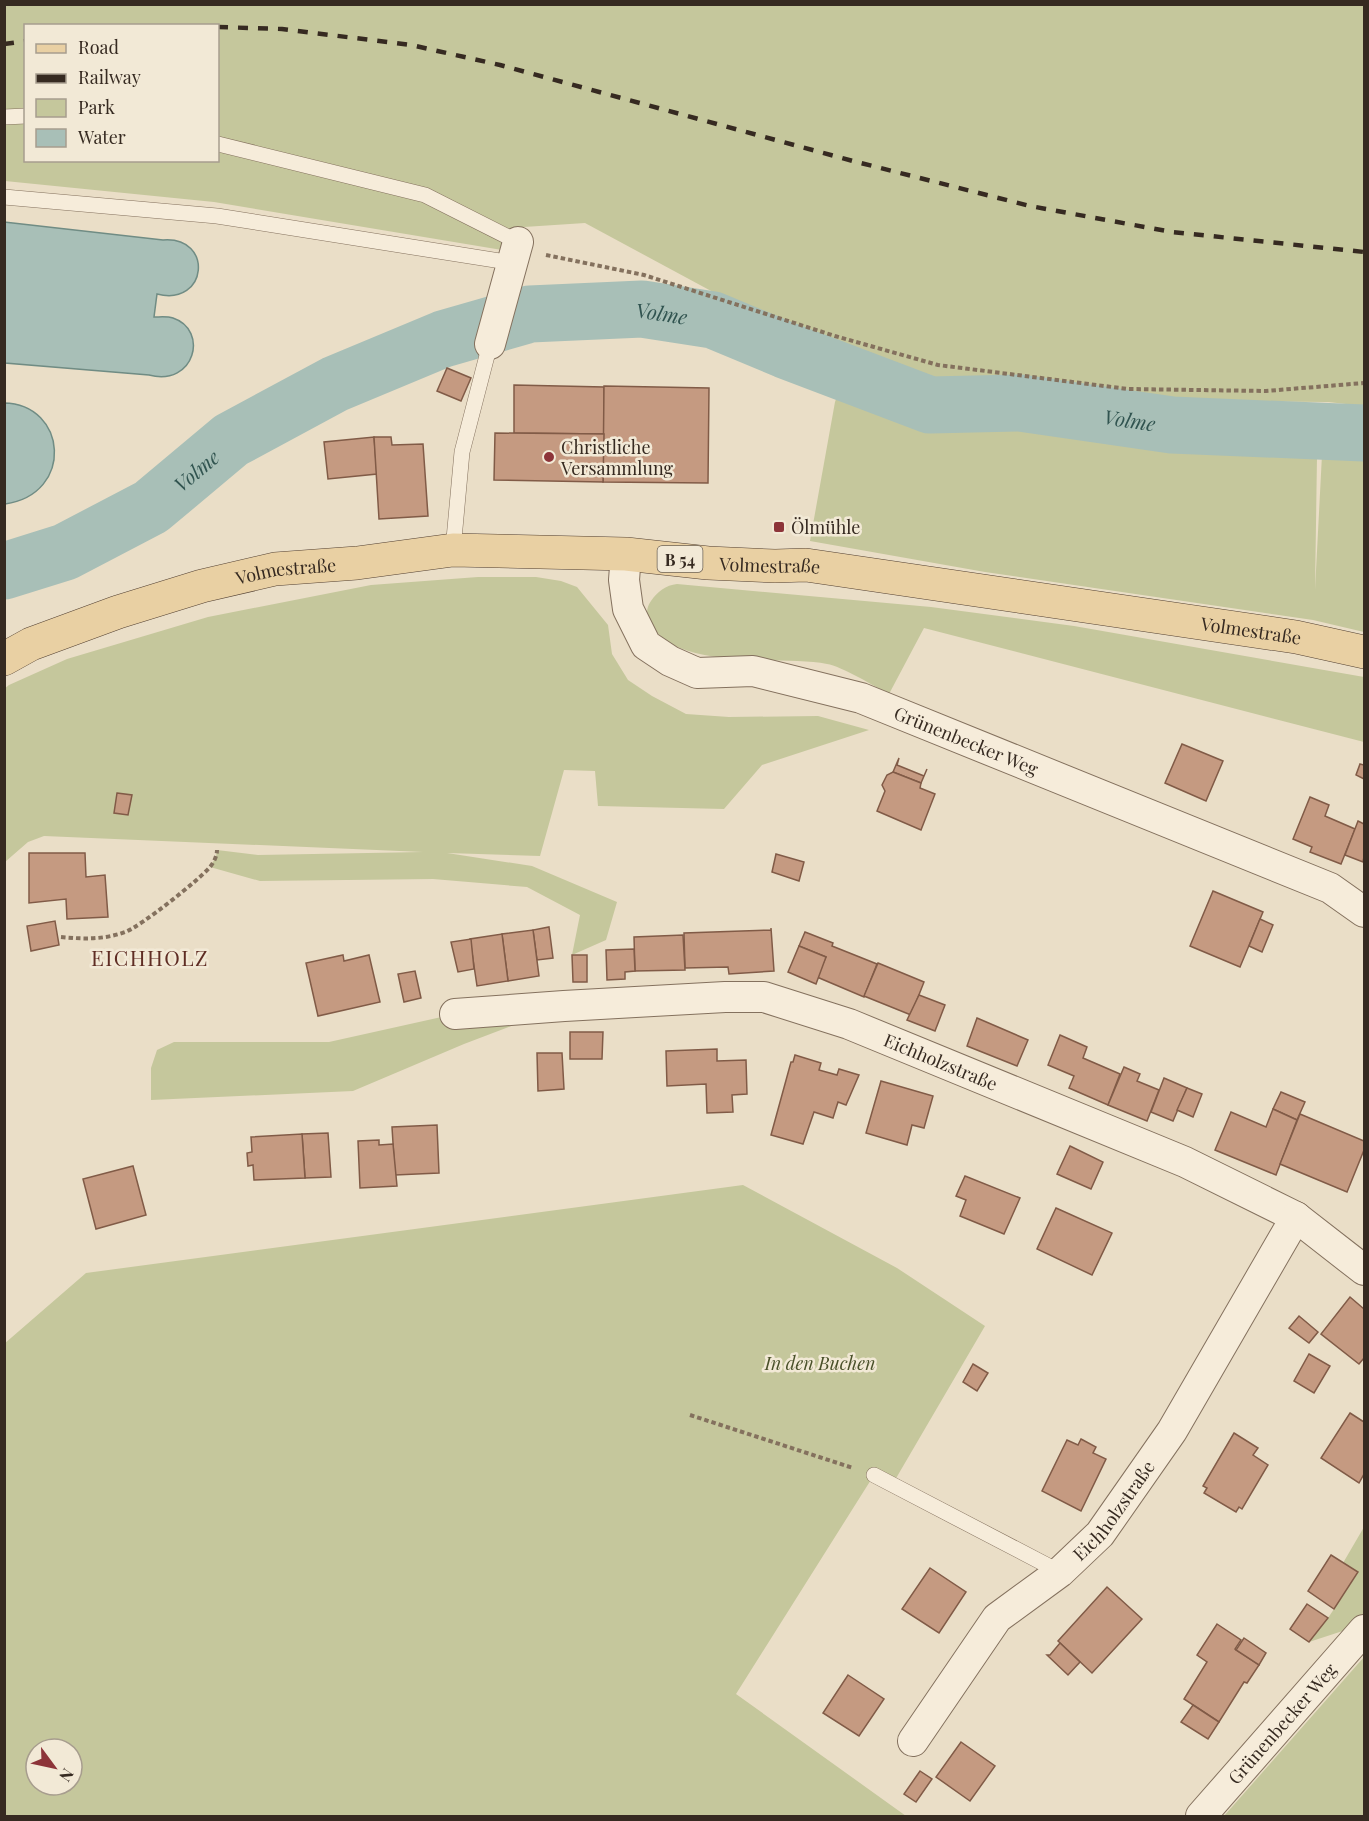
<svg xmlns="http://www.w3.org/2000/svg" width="1369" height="1821" viewBox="0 0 1369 1821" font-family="'Playfair Display',serif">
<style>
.green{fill:#c5c79c;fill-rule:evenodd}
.water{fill:#a8bfb7;stroke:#708c84;stroke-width:1.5}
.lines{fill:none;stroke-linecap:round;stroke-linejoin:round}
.river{stroke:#a8bfb7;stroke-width:57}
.building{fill:#c59a81;stroke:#815b47;stroke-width:1.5}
.lane-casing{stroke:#84715e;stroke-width:16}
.street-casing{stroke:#84715e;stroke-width:32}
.primary-casing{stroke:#534032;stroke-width:34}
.path{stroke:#84715e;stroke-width:4;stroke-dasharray:4.5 3;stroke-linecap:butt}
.lane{stroke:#f6ecda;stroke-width:15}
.street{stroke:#f6ecda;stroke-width:30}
.primary{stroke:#e9d0a3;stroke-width:33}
.rail{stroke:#362a21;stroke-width:4.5;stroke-dasharray:10 10;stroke-linecap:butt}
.poi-dot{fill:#8d3439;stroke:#f2e9d6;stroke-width:2}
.labels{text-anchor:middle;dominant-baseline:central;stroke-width:5;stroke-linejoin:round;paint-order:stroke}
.shield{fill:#f2e9d6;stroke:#6e6357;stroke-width:1.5}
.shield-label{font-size:16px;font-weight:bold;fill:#362a21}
.poi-label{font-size:18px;fill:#362a21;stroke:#f2e9d6;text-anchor:start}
.street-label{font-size:18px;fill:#362a21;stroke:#f2e9d6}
.park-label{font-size:18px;font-style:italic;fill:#495029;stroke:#f2e9d6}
.water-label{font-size:20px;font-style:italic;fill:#315450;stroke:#f2e9d6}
.quarter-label{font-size:21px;letter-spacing:1.5px;fill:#5f2d24;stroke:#f2e9d6}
</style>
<rect width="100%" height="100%" fill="#eadec7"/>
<!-- green -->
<g class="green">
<path d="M4 5H1364V406L1328 402 1133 400 929 381 789 333 585 223 524 227 508 251 214 202 5 181ZM26 26H218V160H26Z"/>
<path d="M841 385 916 418 1016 409 1062 423 1317 457 1315 590 1324 416 1364 422V632L1313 620 985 572 810 541 835 402Z"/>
<path d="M478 577H536L561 581 577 587 608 625 612 654 628 680 652 696 686 714 729 717 818 716 869 730 762 765 724 809 598 806 595 771 564 770 540 856 447 853 532 866 617 902 606 940 572 955 580 915 527 887 433 879 260 881 210 867 216 857 217 850 258 855 423 852 44 836 28 842 5 862 4 689 9 685 67 659 208 617 371 585Z"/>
<path d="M677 584 931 607 1074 626 1364 677V742L924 628 889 694C874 686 841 666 827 664 780 655 674 672 650 622 646 615 646 608 651 601 657 592 666 585 677 584Z"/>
<path d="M564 1006 464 1044 353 1091 151 1100V1068L157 1050 174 1042H329L455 1014Z"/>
<path d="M743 1185 897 1268 985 1326 895 1480 874 1475 736 1694 906 1816H5L4 1344 86 1273ZM36 1749H72V1785H36Z"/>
<path d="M1364 1527V1624L1309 1642 1328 1618 1358 1573 1343 1563Z"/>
<path d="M1364 1657V1816H1224Z"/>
</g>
<!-- water -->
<g class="water">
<path d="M4 222 163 240C214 236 208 307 157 294L154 317C160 317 167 316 173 318 209 330 195 387 149 375L5 363Z"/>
<path d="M4 403C67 404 75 494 5 504Z"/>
</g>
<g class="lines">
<!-- river -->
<path class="river" id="s1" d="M4 571 65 552 151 507 231 440 335 384 443 339 530 314 642 309 713 320 785 350 930 405 1020 403 1172 425 1364 433"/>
</g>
<!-- building -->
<g class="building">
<path d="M447 368 471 378 461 401 437 391Z"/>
<path d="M514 385 604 387V434L514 433Z"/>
<path d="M604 386 709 388 708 483 603 482Z"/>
<path d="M495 433 604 434 603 482 494 480Z"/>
<path d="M374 437 377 474 328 479 324 442Z"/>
<path d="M374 437H391L392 445 423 444 428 516 379 519Z"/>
<path d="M1182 744 1223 761 1206 801 1165 783Z"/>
<path d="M899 758 897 765 924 776 927 769 921 783 893 772Z"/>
<path d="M1360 764 1364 765V779L1356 775Z"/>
<path d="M893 772 921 783 920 788 935 794 921 830 877 811 885 791 882 785 887 775Z"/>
<path d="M117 793 132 795 128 815 114 813Z"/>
<path d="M1310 797 1329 805 1325 816 1355 829 1341 864 1310 852 1312 847 1293 839Z"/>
<path d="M1358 821 1364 824V857L1363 862 1345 855Z"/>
<path d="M29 853H85L86 877 105 875 108 917 67 919 66 899 29 903Z"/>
<path d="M776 854 804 862 799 881 772 872Z"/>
<path d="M1213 891 1263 912 1240 967 1190 946Z"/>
<path d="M1260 919 1273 925 1262 952 1249 946Z"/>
<path d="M55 921 59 945 31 951 27 926Z"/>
<path d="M549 927 553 958 537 960 533 930Z"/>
<path d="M771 928 774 971 729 974 728 967 685 968 684 933 771 930Z"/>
<path d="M533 930 539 976 508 981 502 934Z"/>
<path d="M805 932 833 943 832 946 877 964 864 997 817 977 826 957 799 946Z"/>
<path d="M502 934 508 981 477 986 470 939Z"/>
<path d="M683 935 685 970 635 971 634 937Z"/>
<path d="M471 939 474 969 458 972 451 942Z"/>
<path d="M799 946 826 957 816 984 788 972Z"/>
<path d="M634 949 635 971 625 972V979L607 980 606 950Z"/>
<path d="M343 955 344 961 369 955 380 1002 318 1016 306 963Z"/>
<path d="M572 955H587V982H573Z"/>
<path d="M878 963 924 982 911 1015 864 996Z"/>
<path d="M415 971 421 998 404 1002 398 974Z"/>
<path d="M919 995 945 1005 935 1031 907 1020Z"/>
<path d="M977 1018 1028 1040 1017 1066 967 1046Z"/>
<path d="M570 1032H603L602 1059H570Z"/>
<path d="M1060 1035 1087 1047 1083 1058 1120 1074 1108 1105 1069 1088 1074 1076 1048 1065Z"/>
<path d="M717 1049V1061L746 1060 747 1094 732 1095 733 1112 707 1113 706 1084 667 1086 666 1051Z"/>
<path d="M537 1053H562L564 1089 538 1091Z"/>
<path d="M795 1055 821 1063 819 1070 837 1075 839 1069 859 1075 846 1105 838 1102 833 1118 814 1112 803 1144 771 1135 791 1062H793Z"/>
<path d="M1124 1067 1140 1074 1137 1081 1159 1090 1147 1121 1108 1105Z"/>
<path d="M1164 1078 1187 1088 1173 1121 1151 1112Z"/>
<path d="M881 1081 933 1096 924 1128 912 1125 907 1145 866 1133Z"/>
<path d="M1187 1088 1202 1094 1193 1117 1177 1110Z"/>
<path d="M1281 1092 1305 1102 1297 1120 1273 1109Z"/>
<path d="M1273 1109 1297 1120 1276 1175 1215 1150 1231 1112 1266 1127Z"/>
<path d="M1300 1114 1364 1141V1150L1347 1192 1280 1164Z"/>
<path d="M437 1125 439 1173 395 1175 392 1127Z"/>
<path d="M328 1133 331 1177 305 1178 302 1134Z"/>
<path d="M302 1134 305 1178 254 1180 253 1165 248 1166 247 1153 252 1152 251 1137Z"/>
<path d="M379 1140V1145L393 1144 397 1186 360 1188 358 1141Z"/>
<path d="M1070 1146 1103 1162 1091 1189 1057 1174Z"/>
<path d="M133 1166 146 1215 96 1229 83 1179Z"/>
<path d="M965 1176 1020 1198 1004 1234 960 1216 966 1200 956 1196Z"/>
<path d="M1056 1208 1112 1233 1092 1275 1037 1249Z"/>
<path d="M1350 1297 1364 1309V1358L1359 1364 1321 1334Z"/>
<path d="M1299 1316 1318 1332 1309 1343 1289 1328Z"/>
<path d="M1309 1354 1330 1366 1314 1393 1294 1381Z"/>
<path d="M973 1364 988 1373 977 1391 963 1382Z"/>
<path d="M1350 1413 1364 1422V1474L1359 1483 1321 1458Z"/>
<path d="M1234 1433 1258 1448 1253 1455 1268 1465 1242 1509 1239 1507 1236 1512 1204 1493 1207 1488 1203 1486Z"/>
<path d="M1081 1439 1096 1447 1093 1453 1106 1459 1081 1511 1042 1491 1067 1440 1078 1445Z"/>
<path d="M1331 1555 1358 1572 1334 1609 1308 1591Z"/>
<path d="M930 1568 966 1592 939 1633 902 1609Z"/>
<path d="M1107 1587 1142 1619 1092 1673 1058 1641Z"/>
<path d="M1307 1604 1328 1618 1309 1642 1290 1629Z"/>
<path d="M1217 1624 1241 1640 1235 1649 1259 1665 1247 1683 1244 1682 1219 1722 1184 1699 1207 1662 1197 1655Z"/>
<path d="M1244 1638 1266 1653 1259 1665 1236 1650Z"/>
<path d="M1060 1643 1080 1662 1068 1675 1047 1655H1050Z"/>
<path d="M848 1675 884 1699 859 1736 823 1713Z"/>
<path d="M1193 1705 1219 1722 1208 1739 1181 1722Z"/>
<path d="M961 1742 995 1766 970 1801 936 1777Z"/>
<path d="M920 1771 932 1779 916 1802 904 1794Z"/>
</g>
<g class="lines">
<!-- lane casing -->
<g class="lane-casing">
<g id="lane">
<path d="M4 117 26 116"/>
<path d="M218 144 425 195 518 242"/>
<path d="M4 197 217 216 513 263"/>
<path d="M453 550 462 452 490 344"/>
<path d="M874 1475 1060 1572"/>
</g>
</g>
<!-- street casing -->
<g class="street-casing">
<g id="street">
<path d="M490 344 518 242"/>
<path id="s2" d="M626 554 624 580 628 609 646 645 670 661 697 673 753 671 861 698 1330 888 1364 912"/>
<path id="s3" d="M455 1014 564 1006 725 997H764L849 1024 1185 1162 1296 1217 1364 1270"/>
<path id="s4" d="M913 1741 997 1618 1060 1572 1100 1534 1172 1431 1296 1217"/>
<path id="s5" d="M1201 1816 1364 1630"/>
</g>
</g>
<!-- primary casing -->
<g class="primary-casing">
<g id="primary">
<path id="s6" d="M4 659 31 644 118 612 202 586 275 569 357 563 453 550 626 554 708 563 775 566 806 565 1296 637 1364 652"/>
</g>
</g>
<!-- path -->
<g class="path">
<path d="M546 255 644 275 835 336 938 365 1128 389 1266 391 1364 383"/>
<path d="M61 937C83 939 103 940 125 932 140 927 199 880 210 867 214 862 217 856 217 850"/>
<path d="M690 1415 853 1468"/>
</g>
<!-- lane -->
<use href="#lane" class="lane"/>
<!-- street -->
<use href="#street" class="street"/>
<!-- primary -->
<use href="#primary" class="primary"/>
<!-- rail -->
<g class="rail">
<path d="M218 27 282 29 411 45 500 65 853 161 1030 206 1172 232 1364 252"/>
<path d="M4 44 26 41"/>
</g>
</g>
<!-- markers -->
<g class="poi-dot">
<circle cx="549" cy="457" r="6"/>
<rect x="773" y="521" width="12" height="12" rx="3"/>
</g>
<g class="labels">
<!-- shield labels -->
<rect class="shield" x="657.5" y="546" width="45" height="26" rx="4.5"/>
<g class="shield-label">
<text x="680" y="559">B 54</text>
</g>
<!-- poi labels -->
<g class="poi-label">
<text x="561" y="447">Christliche<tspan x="561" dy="21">Versammlung</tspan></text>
<text x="791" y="527">Ölmühle</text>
</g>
<!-- street labels -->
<g class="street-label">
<text stroke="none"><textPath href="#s6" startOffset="783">Volmestraße</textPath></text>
<text stroke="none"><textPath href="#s6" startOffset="297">Volmestraße</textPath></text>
<text stroke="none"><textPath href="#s6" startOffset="1269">Volmestraße</textPath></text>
<text stroke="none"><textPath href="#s2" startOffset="435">Grünenbecker Weg</textPath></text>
<text stroke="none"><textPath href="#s3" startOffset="498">Eichholzstraße</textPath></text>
<text stroke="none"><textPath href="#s4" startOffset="309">Eichholzstraße</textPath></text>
<text stroke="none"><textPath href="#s5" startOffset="123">Grünenbecker Weg</textPath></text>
</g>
<!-- park labels -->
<g class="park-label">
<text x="820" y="1363">In den Buchen</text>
</g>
<!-- water labels -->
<g class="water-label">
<text stroke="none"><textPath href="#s1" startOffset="723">Volme</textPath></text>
<text stroke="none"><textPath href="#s1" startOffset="1209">Volme</textPath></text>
<text stroke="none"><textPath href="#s1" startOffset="219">Volme</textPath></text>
</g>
<!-- quarter labels -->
<g class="quarter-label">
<text x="150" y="957">EICHHOLZ</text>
</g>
</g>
<!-- border -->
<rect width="1369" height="1821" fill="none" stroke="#362a21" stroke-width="12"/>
<!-- legend -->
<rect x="24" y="24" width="195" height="138" fill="#f2e9d6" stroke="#a79d8e" stroke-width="1.5"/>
<rect x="36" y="44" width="30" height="9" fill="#e9d0a3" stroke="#a79d8e" stroke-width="1.5"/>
<text x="78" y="54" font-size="18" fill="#362a21">Road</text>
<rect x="36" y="74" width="30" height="9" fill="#362a21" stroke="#a79d8e" stroke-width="1.5"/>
<text x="78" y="84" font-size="18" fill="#362a21">Railway</text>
<rect x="36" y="99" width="30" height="18" fill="#c5c79c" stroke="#a79d8e" stroke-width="1.5"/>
<text x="78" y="114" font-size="18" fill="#362a21">Park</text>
<rect x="36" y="129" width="30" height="18" fill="#a8bfb7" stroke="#a79d8e" stroke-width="1.5"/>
<text x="78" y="144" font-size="18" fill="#362a21">Water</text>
<!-- north arrow -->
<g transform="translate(54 1767) rotate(123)"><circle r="28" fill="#f2e9d6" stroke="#a79d8e" stroke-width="1.5"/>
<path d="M0-4.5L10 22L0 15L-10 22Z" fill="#8d3439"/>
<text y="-9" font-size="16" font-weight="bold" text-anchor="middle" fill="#362a21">N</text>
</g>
</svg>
